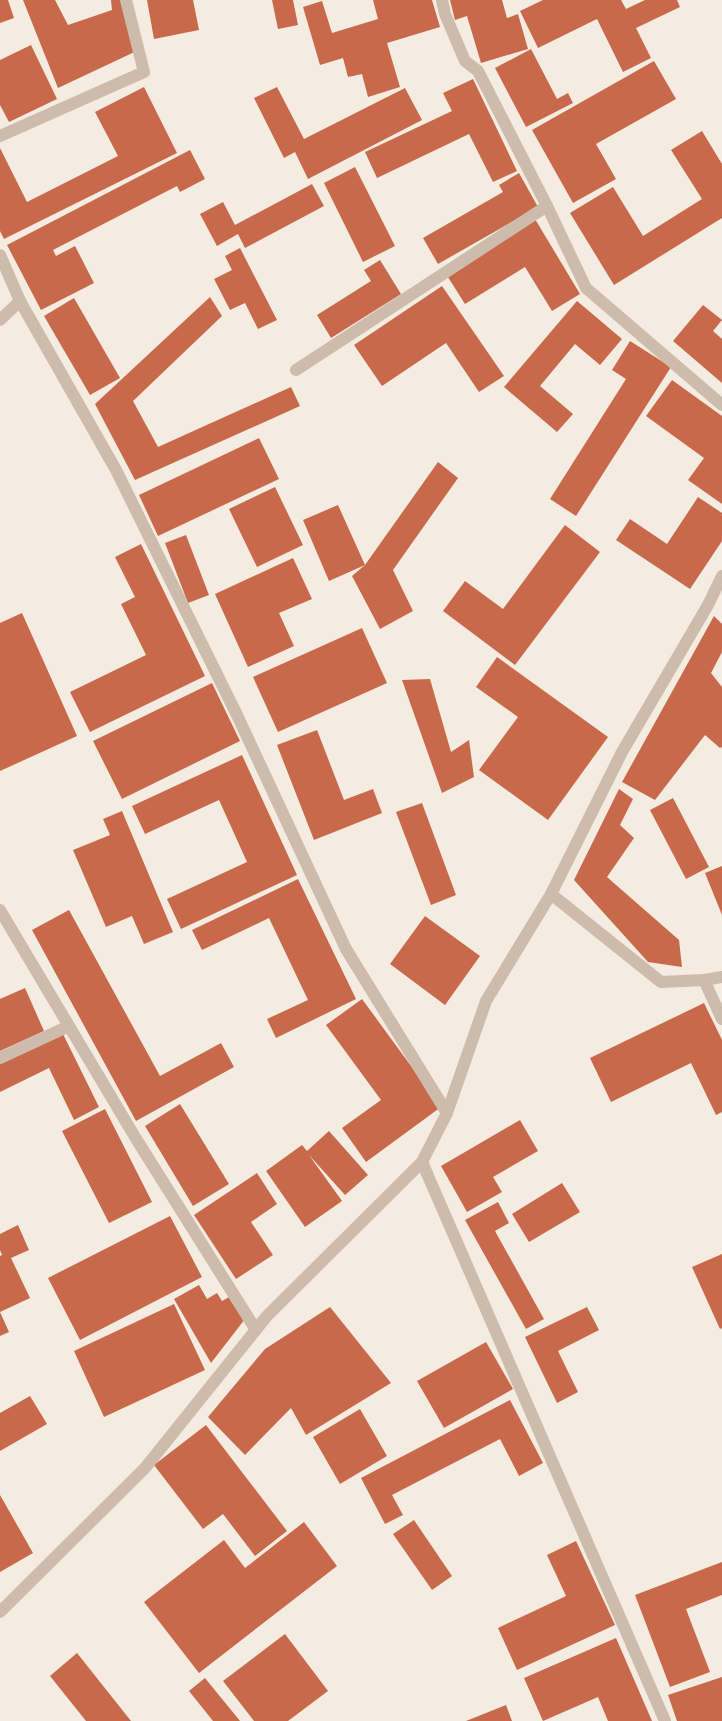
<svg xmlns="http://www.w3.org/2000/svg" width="722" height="1721" viewBox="0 0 722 1721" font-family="Montserrat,sans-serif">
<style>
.building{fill:#c8694b}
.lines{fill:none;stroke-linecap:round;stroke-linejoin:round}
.minor{stroke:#cdbbac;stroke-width:12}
</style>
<rect width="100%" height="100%" fill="#f4ebe1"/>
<!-- building -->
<g class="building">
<path d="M0 0H8L14 18 0 23Z"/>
<path d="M23 0H55L68 25 112 10 111 0H129L143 48 58 88Z"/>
<path d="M147 0H193L199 30 154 39Z"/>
<path d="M272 0H293L298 25 278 29Z"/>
<path d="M373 0H432L440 27 387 43 400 87 368 97 362 74 348 77 343 58 320 65 303 7 322 1 332 33 378 19Z"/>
<path d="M450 0H502L507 18 518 14 528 49 481 63 467 16 455 20Z"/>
<path d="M543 0H621L626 9 645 0H677L680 7 636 28 651 58 623 72 597 19 538 48 520 11Z"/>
<path d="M31 45 57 99 9 122 0 105V60Z"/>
<path d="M531 49 557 99 568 93 573 103 526 127 495 68Z"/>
<path d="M654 61 676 99 596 144 616 179 573 203 532 130Z"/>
<path d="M473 79 517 171 493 182 469 134 377 178 365 152 452 111 443 93Z"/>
<path d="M144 87 177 153 4 239 0 231V148L27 202 118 156 95 112Z"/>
<path d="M277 87 304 139 405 88 422 120 308 179 295 152 284 158 254 98Z"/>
<path d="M702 131 722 164V218L614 285 570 213 613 187 643 236 702 199 671 150Z"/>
<path d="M190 150 205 179 180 192 177 186 53 250 56 256 75 246 94 283 41 310 7 245Z"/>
<path d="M355 167 395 246 363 262 324 183Z"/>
<path d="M519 173 538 207 438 264 423 238 503 192 499 185Z"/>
<path d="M312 184 324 206 245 248 238 234 217 246 200 214 223 202 235 225Z"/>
<path d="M535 219 580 294 552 311 525 267 465 304 446 274Z"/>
<path d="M240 248 277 320 258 329 245 303 230 310 214 279 232 270 225 256Z"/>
<path d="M380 260 401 294 331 338 317 315 371 281 364 270Z"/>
<path d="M442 286 504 376 479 392 446 343 382 386 354 345Z"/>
<path d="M210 297 222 316 133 401 158 447 291 387 300 406 135 480 95 404Z"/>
<path d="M74 298 120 378 90 395 44 316Z"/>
<path d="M577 301 622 339 600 365 575 344 540 386 573 414 557 432 504 387Z"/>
<path d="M703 305 722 320 713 331 722 339V383L673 341Z"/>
<path d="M630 341 671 367 576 516 550 499 626 379 612 370Z"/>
<path d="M672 380 722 416V504L688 480 704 458 646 416Z"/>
<path d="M259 438 279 479 158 536 139 495Z"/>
<path d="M438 462 458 478 393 570 413 611 380 629 352 576 365 565Z"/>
<path d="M275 487 303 545 257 567 229 509Z"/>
<path d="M698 497 722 513V541L690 589 616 540 630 519 667 544Z"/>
<path d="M338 505 365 565 329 581 303 520Z"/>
<path d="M565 525 600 552 515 665 443 611 465 581 503 609Z"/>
<path d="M186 535 209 595 188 603 165 543Z"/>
<path d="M141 544 205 676 90 732 70 692 146 655 121 604 135 597 115 557Z"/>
<path d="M293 558 312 599 279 613 294 646 248 667 215 594Z"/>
<path d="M22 613 77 736 0 771V623Z"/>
<path d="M714 616 722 624V652L711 673 722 687V747L720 748 705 735 655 800 622 782Z"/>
<path d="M362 628 387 683 278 732 253 677Z"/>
<path d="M497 657 608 737 548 820 479 770 518 717 476 687Z"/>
<path d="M430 679 451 752 469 740 474 777 442 793 402 680Z"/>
<path d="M212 683 240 741 122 799 93 741Z"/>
<path d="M317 730 344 800 373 789 382 813 314 840 277 745Z"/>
<path d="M242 755 297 875 181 929 167 899 247 862 219 800 145 834 132 806Z"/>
<path d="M619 789 633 799 620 825 634 838 607 877 679 940 682 967 648 962 574 880Z"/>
<path d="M673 798 709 867 686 879 650 810Z"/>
<path d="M422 803 456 895 431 905 396 812Z"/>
<path d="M122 811 173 932 144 944 132 916 106 927 73 850 110 835 103 819Z"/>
<path d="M722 866V915L705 873Z"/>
<path d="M298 879 356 999 276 1038 267 1019 308 1000 269 918 202 950 192 930Z"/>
<path d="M69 910 160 1076 221 1043 234 1067 136 1121 32 930Z"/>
<path d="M425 916 480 956 445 1005 390 964Z"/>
<path d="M25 988 44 1031 0 1051V999Z"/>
<path d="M362 999 441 1107 366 1162 342 1128 381 1100 326 1025Z"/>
<path d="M704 1003 722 1040V1112L716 1115 691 1063 611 1102 590 1058Z"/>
<path d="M62 1032 99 1107 74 1120 49 1068 0 1092V1063Z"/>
<path d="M180 1104 229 1184 193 1206 145 1126Z"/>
<path d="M105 1109 152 1202 109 1223 62 1131Z"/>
<path d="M520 1120 538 1151 493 1177 502 1192 467 1212 441 1166Z"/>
<path d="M329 1131 368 1175 345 1195 309 1155 342 1201 305 1227 266 1171 302 1145 307 1151Z"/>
<path d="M257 1173 277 1204 251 1222 273 1255 236 1279 194 1215Z"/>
<path d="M562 1183 580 1212 529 1242 512 1214Z"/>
<path d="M498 1202 509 1223 495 1231 544 1319 526 1329 465 1220Z"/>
<path d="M170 1216 202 1277 80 1340 48 1278Z"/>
<path d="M18 1225 29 1250 11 1258 30 1298 0 1312 9 1332 0 1336V1256L2 1255 0 1250V1234Z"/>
<path d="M722 1254V1328L720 1329 692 1267Z"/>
<path d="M199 1285 207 1299 217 1293 222 1301 231 1296 245 1319 211 1363 174 1299Z"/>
<path d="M174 1304 205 1370 104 1417 74 1351Z"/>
<path d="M330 1307 391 1383 306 1435 291 1408 245 1455 208 1417 265 1349Z"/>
<path d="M587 1307 599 1330 558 1351 578 1392 557 1403 525 1337Z"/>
<path d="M486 1342 513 1389 444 1428 417 1381Z"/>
<path d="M30 1396 47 1424 0 1451V1413Z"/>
<path d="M510 1400 543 1463 519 1476 500 1439 392 1495 403 1515 385 1524 361 1478Z"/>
<path d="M360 1409 387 1456 340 1484 313 1437Z"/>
<path d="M206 1425 287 1531 255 1556 223 1514 203 1529 154 1465Z"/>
<path d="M0 1495 33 1553 0 1572Z"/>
<path d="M414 1520 452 1576 432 1590 393 1534Z"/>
<path d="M304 1522 337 1566 199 1673 144 1602 224 1540 245 1568Z"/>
<path d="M576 1541 615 1625 517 1670 498 1628 566 1596 547 1555Z"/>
<path d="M722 1562V1595L686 1609 710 1672 670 1687 635 1595Z"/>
<path d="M285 1634 328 1691 288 1721H254L223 1681Z"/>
<path d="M616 1638 652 1721H608L598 1697 543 1721 524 1678Z"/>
<path d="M77 1653 131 1721H86L50 1676Z"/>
<path d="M722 1677V1721H677L668 1695Z"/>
<path d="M205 1678 240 1721H213L189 1691Z"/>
<path d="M506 1705 512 1721H466Z"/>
</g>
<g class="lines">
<!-- minor -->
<g class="minor">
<path d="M442 0 445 14 465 61 478 71 547 206 586 288 722 405"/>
<path d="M0 136 144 72 126 0"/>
<path d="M0 255 20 301"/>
<path d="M0 320 20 301 116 470 237 715 346 949 447 1113"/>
<path d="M296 370 547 206"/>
<path d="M551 894 661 982 704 980 722 977"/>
<path d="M0 910 135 1137 256 1330"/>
<path d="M704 980 722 1019"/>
<path d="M0 1058 69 1026"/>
<path d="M422 1162 665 1721"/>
<path d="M0 1612 145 1468 267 1316 422 1162 447 1113 486 1001 551 894 622 752 708 605 722 576"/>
</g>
</g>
</svg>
